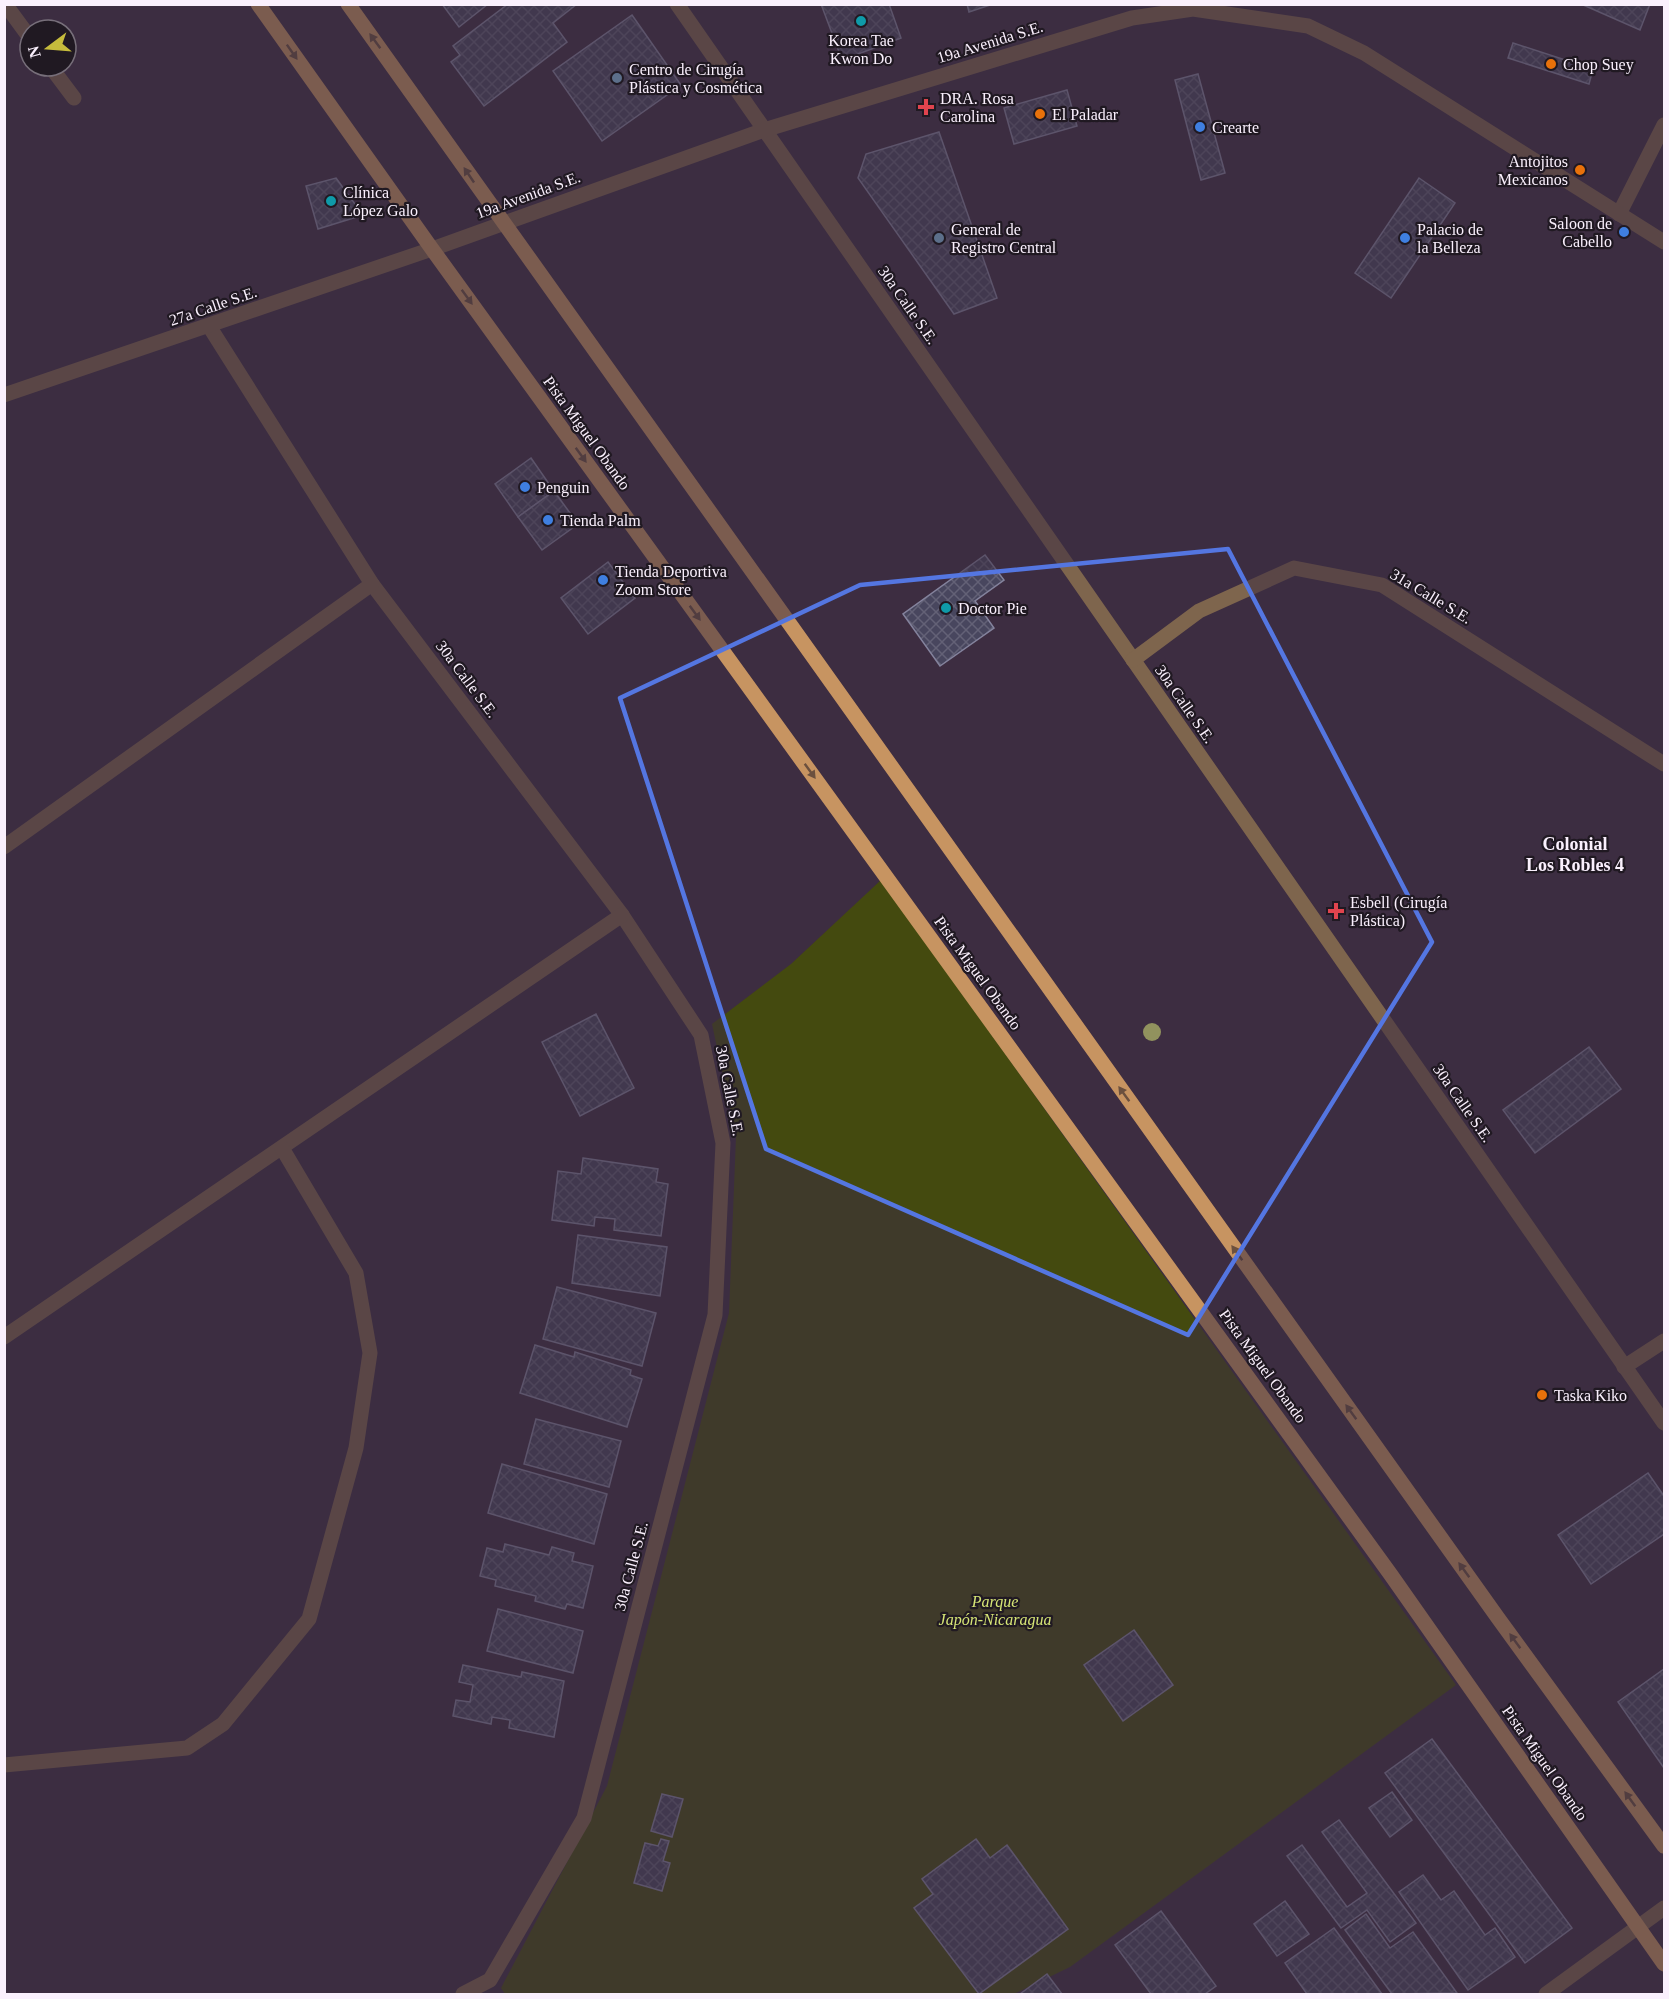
<svg xmlns="http://www.w3.org/2000/svg" width="1669" height="1999" viewBox="0 0 1669 1999" font-family="Georgia,serif">
<style>
.park{fill:#444a0f}
.building{fill:url(#building-cross-hatch);stroke:#84839d;stroke-width:1.5}
.lines{fill:none;stroke-linecap:round;stroke-linejoin:round}
.minor{stroke:#7e654d;stroke-width:15}
.major{stroke:#c79461;stroke-width:15}
.tree{fill:#91925e}
.oneway{fill:#6b503e}
.marked{fill:none;stroke:#5476e1;stroke-width:4.5;stroke-linejoin:round}
.culture-dot{fill:#0f9aa8;stroke:#201922;stroke-width:2}
.food-dot{fill:#e8710a;stroke:#201922;stroke-width:2}
.service-dot{fill:#5c6f8a;stroke:#201922;stroke-width:2}
.health-dot{fill:#e0444e;stroke:#201922;stroke-width:2}
.shop-dot{fill:#3f7fe0;stroke:#201922;stroke-width:2}
.labels{text-anchor:middle;dominant-baseline:central;stroke-width:4.5;stroke-linejoin:round;paint-order:stroke}
.poi-label{font-size:16px;fill:#faf0fd;stroke:#201922;text-anchor:start}
.street-label{font-size:16px;fill:#faf0fd;stroke:#201922}
.park-label{font-size:16px;font-style:italic;fill:#d6e576;stroke:#201922}
.neighbourhood-label{font-size:18px;font-weight:bold;fill:#faf0fd;stroke:#201922}
</style>
<defs>
<pattern id="building-cross-hatch" width="8" height="8" patternUnits="userSpaceOnUse" patternTransform="scale(1.5)"><rect width="8" height="8" fill="#48465e"/><path d="M0 0l8 8M0 8l8-8" fill="none" stroke="#636176"/></pattern>
</defs>
<rect width="100%" height="100%" fill="#3d2d41"/>
<!-- park -->
<path class="park" d="M881 880 1456 1685 1070 1967 1014 1994H505L501 1988 607 1786 729 1313 736 1137 712 1024 791 964Z"/>
<!-- building -->
<g class="building">
<path d="M442 4H488L459 27Z"/>
<path d="M508 4H577L553 23 567 42 484 106 451 62 460 55 453 46Z"/>
<path d="M821 4H889L901 38 842 60Z"/>
<path d="M967 4H993L969 12Z"/>
<path d="M1581 4H1650L1640 30Z"/>
<path d="M632 15 681 85 602 141 553 71Z"/>
<path d="M1513 43 1593 69 1589 84 1508 58Z"/>
<path d="M1198 74 1225 173 1201 180 1175 80Z"/>
<path d="M1067 90 1077 126 1014 144 1004 108Z"/>
<path d="M939 132 997 298 954 314 858 178 866 154Z"/>
<path d="M336 178 363 215 318 229 306 186Z"/>
<path d="M1419 178 1455 203 1391 298 1355 273Z"/>
<path d="M531 458 554 491 518 517 495 484Z"/>
<path d="M554 491 578 524 542 550 518 517Z"/>
<path d="M985 555 1004 580 975 601 994 628 940 666 903 614Z"/>
<path d="M608 562 635 598 588 634 561 598Z"/>
<path d="M596 1014 634 1088 580 1116 542 1042Z"/>
<path d="M1589 1047 1621 1089 1535 1153 1503 1110Z"/>
<path d="M583 1158 658 1169 656 1182 668 1184 661 1236 614 1230 615 1219 595 1217 594 1226 552 1220 558 1171 581 1174Z"/>
<path d="M578 1235 667 1247 660 1296 572 1283Z"/>
<path d="M557 1287 656 1313 642 1366 543 1339Z"/>
<path d="M535 1345 574 1357 575 1352 631 1370 630 1375 642 1379 627 1427 520 1393Z"/>
<path d="M536 1419 621 1441 609 1487 524 1464Z"/>
<path d="M502 1464 607 1494 594 1544 488 1513Z"/>
<path d="M1648 1473 1664 1496V1534L1591 1584 1558 1535Z"/>
<path d="M505 1544 549 1555 552 1547 574 1553 572 1561 593 1566 583 1608 567 1604 565 1609 535 1601 536 1596 495 1586 496 1580 480 1576 487 1548 503 1552Z"/>
<path d="M498 1609 583 1631 573 1673 487 1651Z"/>
<path d="M1134 1630 1173 1685 1123 1721 1084 1665Z"/>
<path d="M463 1665 521 1677 522 1672 564 1681 554 1737 509 1728 510 1720 492 1717 491 1724 453 1716 456 1700 470 1702 473 1685 459 1682Z"/>
<path d="M1664 1669V1768L1618 1702Z"/>
<path d="M1432 1739 1572 1928 1525 1963 1385 1773Z"/>
<path d="M1392 1792 1412 1820 1390 1837 1369 1808Z"/>
<path d="M662 1794 683 1799 672 1837 651 1831Z"/>
<path d="M1339 1820 1416 1923 1390 1942 1367 1910 1341 1928 1287 1856 1302 1845 1347 1907 1367 1893 1322 1832Z"/>
<path d="M661 1839 669 1841 663 1861 670 1863 662 1891 634 1883 645 1843 658 1846Z"/>
<path d="M976 1839 990 1858 1007 1845 1068 1929 979 1994 914 1908 933 1894 922 1879Z"/>
<path d="M1423 1875 1441 1900 1454 1891 1485 1935 1495 1928 1515 1957 1468 1990 1399 1892Z"/>
<path d="M1285 1901 1309 1934 1277 1956 1254 1924Z"/>
<path d="M1161 1911 1216 1986 1205 1994H1151L1115 1945Z"/>
<path d="M1366 1914 1390 1948 1413 1932 1457 1993 1392 1994 1345 1930Z"/>
<path d="M1334 1928 1382 1994H1307L1285 1963Z"/>
<path d="M1047 1974 1062 1994H1020Z"/>
</g>
<g class="lines">
<!-- minor -->
<g class="minor">
<path d="M5 4 30 38"/>
<path d="M677 4 1664 1423"/>
<path d="M50 66 74 98"/>
<path d="M1619 214 1664 125"/>
<path d="M209 326 372 584 622 915 701 1035 723 1143 715 1315 584 1818 490 1980 463 1994"/>
<path d="M4 395 432 249 764 130 1132 18 1193 9 1308 26 1364 53 1664 242"/>
<path d="M1133 660 1199 611 1294 568 1382 585 1664 764"/>
<path d="M4 847 372 584"/>
<path d="M4 1337 622 915"/>
<path d="M1624 1367 1664 1341"/>
<path d="M4 1765 187 1748 223 1724 309 1619 356 1448 370 1353 356 1273 282 1148"/>
<path d="M1546 1994 1664 1908"/>
</g>
<!-- major -->
<g class="major">
<path d="M258 4 432 249 1391 1575 1664 1964"/>
<path d="M348 4 1498 1618 1664 1846"/>
</g>
</g>
<!-- trees -->
<circle class="tree" cx="1152" cy="1032" r="9"/>
<!-- one-way arrows -->
<defs><path id="oneway-solid" d="M-6-.8H1V-3.2L6.5 0L1 3.2V.8H-6Z" transform="scale(1.5)"/></defs>
<g class="oneway">
<use href="#oneway-solid" transform="translate(375 41) rotate(-126)"/>
<use href="#oneway-solid" transform="translate(292 52) rotate(55)"/>
<use href="#oneway-solid" transform="translate(469 175) rotate(-124)"/>
<use href="#oneway-solid" transform="translate(467 297) rotate(54)"/>
<use href="#oneway-solid" transform="translate(581 455) rotate(54)"/>
<use href="#oneway-solid" transform="translate(695 613) rotate(54)"/>
<use href="#oneway-solid" transform="translate(810 771) rotate(54)"/>
<use href="#oneway-solid" transform="translate(1124 1094) rotate(-126)"/>
<use href="#oneway-solid" transform="translate(1237 1253) rotate(-126)"/>
<use href="#oneway-solid" transform="translate(1351 1412) rotate(-126)"/>
<use href="#oneway-solid" transform="translate(1464 1570) rotate(-126)"/>
<use href="#oneway-solid" transform="translate(1515 1641) rotate(-126)"/>
<use href="#oneway-solid" transform="translate(1630 1799) rotate(-126)"/>
</g>
<!-- marked area -->
<path d="M0 0H1669V1999H0ZM1228 549 1432 942 1188 1335 766 1149 620 698 860 585Z" fill="#3d2d41" fill-opacity=".55" fill-rule="evenodd"/>
<path class="marked" d="M1228 549 1432 942 1188 1335 766 1149 620 698 860 585Z"/>
<!-- markers -->
<g class="culture-dot">
<circle cx="861" cy="21" r="6"/>
<circle cx="331" cy="201" r="6"/>
<circle cx="946" cy="608" r="6"/>
</g>
<g class="food-dot">
<circle cx="1551" cy="64" r="6"/>
<circle cx="1040" cy="114" r="6"/>
<circle cx="1580" cy="170" r="6"/>
<circle cx="1542" cy="1395" r="6"/>
</g>
<g class="service-dot">
<circle cx="617" cy="78" r="6"/>
<circle cx="939" cy="238" r="6"/>
</g>
<g class="health-dot">
<path d="M923 98h6v6h6v6h-6v6h-6v-6h-6v-6h6z"/>
<path d="M1333 902h6v6h6v6h-6v6h-6v-6h-6v-6h6z"/>
</g>
<g class="shop-dot">
<circle cx="1200" cy="127" r="6"/>
<circle cx="1624" cy="232" r="6"/>
<circle cx="1405" cy="238" r="6"/>
<circle cx="525" cy="487" r="6"/>
<circle cx="548" cy="520" r="6"/>
<circle cx="603" cy="580" r="6"/>
</g>
<g class="labels">
<!-- poi labels -->
<g class="poi-label">
<text x="861" y="40" text-anchor="middle">Korea Tae<tspan x="861" dy="18">Kwon Do</tspan></text>
<text x="1563" y="64">Chop Suey</text>
<text x="629" y="69">Centro de Cirugía<tspan x="629" dy="18">Plástica y Cosmética</tspan></text>
<text x="940" y="98">DRA. Rosa<tspan x="940" dy="18">Carolina</tspan></text>
<text x="1052" y="114">El Paladar</text>
<text x="1212" y="127">Crearte</text>
<text x="1568" y="161" text-anchor="end">Antojitos<tspan x="1568" dy="18">Mexicanos</tspan></text>
<text x="343" y="192">Clínica<tspan x="343" dy="18">López Galo</tspan></text>
<text x="1612" y="223" text-anchor="end">Saloon de<tspan x="1612" dy="18">Cabello</tspan></text>
<text x="951" y="229">General de<tspan x="951" dy="18">Registro Central</tspan></text>
<text x="1417" y="229">Palacio de<tspan x="1417" dy="18">la Belleza</tspan></text>
<text x="537" y="487">Penguin</text>
<text x="560" y="520">Tienda Palm</text>
<text x="615" y="571">Tienda Deportiva<tspan x="615" dy="18">Zoom Store</tspan></text>
<text x="958" y="608">Doctor Pie</text>
<text x="1350" y="902">Esbell (Cirugía<tspan x="1350" dy="18">Plástica)</tspan></text>
<text x="1554" y="1395">Taska Kiko</text>
</g>
<!-- street labels -->
<g class="street-label">
<text transform="translate(990 42) rotate(-17)">19a Avenida S.E.</text>
<text transform="translate(528 195) rotate(-20)">19a Avenida S.E.</text>
<text transform="translate(908 305) rotate(55)">30a Calle S.E.</text>
<text transform="translate(213 306) rotate(-19)">27a Calle S.E.</text>
<text transform="translate(587 433) rotate(54)">Pista Miguel Obando</text>
<text transform="translate(1431 596) rotate(31)">31a Calle S.E.</text>
<text transform="translate(467 679) rotate(53)">30a Calle S.E.</text>
<text transform="translate(1185 704) rotate(55)">30a Calle S.E.</text>
<text transform="translate(978 973) rotate(54)">Pista Miguel Obando</text>
<text transform="translate(730 1091) rotate(79)">30a Calle S.E.</text>
<text transform="translate(1463 1103) rotate(55)">30a Calle S.E.</text>
<text transform="translate(1263 1366) rotate(54)">Pista Miguel Obando</text>
<text transform="translate(631 1566) rotate(-75)">30a Calle S.E.</text>
<text transform="translate(1545 1763) rotate(55)">Pista Miguel Obando</text>
</g>
<!-- park labels -->
<g class="park-label">
<text x="995" y="1601">Parque<tspan x="995" dy="18">Japón-Nicaragua</tspan></text>
</g>
<!-- neighbourhood labels -->
<g class="neighbourhood-label">
<text x="1575" y="844">Colonial<tspan x="1575" dy="21">Los Robles 4</tspan></text>
</g>
</g>
<!-- border -->
<rect width="1669" height="1999" fill="none" stroke="#faf0fd" stroke-width="12"/>
<!-- north arrow -->
<g transform="translate(48 48) rotate(254)"><circle r="28" fill="#201922" stroke="#776f7a" stroke-width="1.5"/>
<path d="M0-4.5L10 22L0 15L-10 22Z" fill="#c6bc3c"/>
<text y="-9" font-size="16" font-weight="bold" text-anchor="middle" fill="#faf0fd">N</text>
</g>
</svg>
